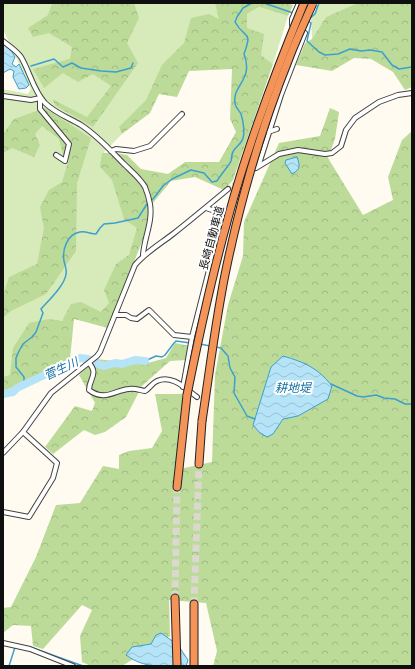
<svg xmlns="http://www.w3.org/2000/svg" width="415" height="669" viewBox="0 0 415 669" font-family="'Roboto Serif','Noto Sans JP',serif">
<style>
.grass{fill:#d7eab9}
.forest{fill:url(#forest-crowns)}
.water{fill:url(#water-waves);stroke:#3ba0cf}
.lines{fill:none;stroke-linecap:round;stroke-linejoin:round}
.stream{stroke:#3ba0cf;stroke-width:1.5}
.river{stroke:#b5e3f7;stroke-width:8}
.street-tunnel{stroke:#dbd8cf;stroke-width:4;stroke-dasharray:4 2;stroke-linecap:butt}
.highway-tunnel{stroke:#dbd8cf;stroke-width:7;stroke-dasharray:7 3.5;stroke-linecap:butt}
.street-casing{stroke:#424242;stroke-width:6}
.highway-casing{stroke:#202020;stroke-width:9}
.street{stroke:#fff;stroke-width:4}
.highway{stroke:#f59458;stroke-width:7}
.highway-bridge-casing{stroke:#202020;stroke-width:9;stroke-linecap:butt}
.highway-bridge{stroke:#f59458;stroke-width:7}
.labels{text-anchor:middle;dominant-baseline:central;stroke-width:4;stroke-linejoin:round;paint-order:stroke}
.street-label{font-size:11px;fill:#0f0f0f;stroke:#fff}
.water-label{font-size:12px;font-style:italic;fill:#1671a3;stroke:#fff}
</style>
<defs>
<pattern id="forest-crowns" width="20" height="18" patternUnits="userSpaceOnUse"><rect width="20" height="18" fill="#bcdb99"/><path d="M2 6a3 3 0 1 1 6 0M12 15a3 3 0 1 1 6 0" fill="none" stroke="#a0bb83"/></pattern>
<pattern id="water-waves" width="16" height="10" patternUnits="userSpaceOnUse"><rect width="16" height="10" fill="#b5e3f7"/><path d="M0 5q4-4 8 0t8 0" fill="none" stroke="#9ac2d3"/></pattern>
</defs>
<rect width="100%" height="100%" fill="#fffbf1"/>
<!-- grass -->
<g class="grass">
<path d="M3 3H220L223 19 166 74 151 105 104 152 143 224 107 320 70 315 16 350 11 379 3 382V89L28 94 31 89 3 29Z"/>
<path d="M318 3H357L326 17 312 39 311 20Z"/>
<path d="M259 7 288 16 273 64 261 55 247 28V14Z"/>
</g>
<!-- forest -->
<g class="forest">
<path d="M52 3H134L139 18 127 43 138 63 93 127 56 106 52 99 87 117 111 86 93 74 78 82 63 73 44 88 33 69 70 59 72 47 49 33 33 37 28 28 48 15Z"/>
<path d="M215 3H287L293 5 288 16 259 7 247 14V28L264 34 261 55 273 64 233 180 224 190 195 177 171 181 148 209 147 229 108 328 74 319 70 359 3 392V377L10 375 13 348 29 323 49 319 62 321 71 304 81 302 101 312 109 303 104 290 116 264 129 255 137 228 124 219 112 180 100 167 102 153H116L127 155 141 169 168 174 185 162H219L236 132 230 119 232 69 189 71 177 97 159 94 150 113 122 134 119 127 146 100 162 65 184 43 191 18 209 14 219 19Z"/>
<path d="M357 3H412V87L405 90 393 72 371 59 354 58 332 71 296 65 305 43 312 39 326 17Z"/>
<path d="M45 108 91 138 77 183 76 251 46 294 11 311 3 318V296L9 277 37 264 44 228 40 207 49 190 62 182 69 159 63 155 59 139 42 126 35 134 40 145 34 157 12 148 3 153V134L14 119Z"/>
<path d="M330 108 339 112 335 139 328 158 363 215 393 200 388 177 402 140 412 131V666H213L217 651 206 603 169 600 170 636 122 666H91L82 662 80 636 92 610 82 605 43 649 33 646 31 626 13 625 3 633V608L11 607 36 557 56 505 80 503 103 466 119 469V455L129 451 152 448 162 431 155 394H183L175 470 212 462 215 375 228 305 243 256 244 222 279 143 320 136Z"/>
<path d="M175 343 190 346 186 360 170 361 142 386 126 417 105 432 95 435 84 430 53 454 45 447 75 406 92 411 95 403 79 375 96 359 144 364 166 358Z"/>
</g>
<!-- water -->
<g class="water">
<path d="M3 44 11 50 15 57 12 64 16 67 19 64 29 85 26 88 19 89 13 77 14 71 10 69 3 73Z"/>
<path d="M297 157C300 166 301 169 292 174L285 163 286 160Z"/>
<path d="M283 356C304 362 318 368 332 386L328 399 298 416 283 419 273 434 267 437 260 433 253 425 271 367Z"/>
<path d="M161 633 178 645 188 660 186 666C163 666 145 669 126 655L132 647 151 644 156 635Z"/>
</g>
<g class="lines">
<!-- stream -->
<g class="stream">
<path d="M309 19 315 14 319 3"/>
<path d="M307 20 311 23 307 41 319 52 325 55 338 54 350 49 361 51 370 50 382 52 392 65 399 69 412 67"/>
<path d="M31 66 54 59 63 67 72 63 81 68 101 71 116 72 131 68 133 63"/>
<path d="M200 344 210 346"/>
<path d="M216 347 221 348 228 356 230 368 235 377 234 393 247 416 255 419"/>
<path d="M145 361 156 356 162 357 165 355 174 343 176 341 190 343"/>
<path d="M331 384 357 396 363 397 376 395 384 398 395 399 405 404H412"/>
<path d="M24 385V377L16 367V358L19 351 23 344 32 337 36 332 43 313 41 309C49 300 65 285 66 274 67 269 65 266 64 261 62 250 67 234 80 232 86 231 91 234 96 234L100 228 104 224 115 223 138 218 147 204 153 199 163 186 172 179 191 170 204 173 212 182 217 181C219 177 230 164 231 161 232 157 231 154 234 150 237 146 242 143 243 138 245 132 243 120 241 114 239 110 235 107 235 103 232 85 254 80 244 54 253 29 245 40 235 22L237 17 243 8 252 3H264L293 13"/>
<path d="M9 666 16 644 30 647 83 666"/>
</g>
<!-- river -->
<path class="river" d="M3 394 13 392 17 388 80 358 88 359 98 364 104 366 115 363 122 364 135 360 145 361"/>
<!-- street-tunnel -->
<path class="street-tunnel" d="M228 189 250 172"/>
<!-- highway-tunnel -->
<g class="highway-tunnel">
<path d="M175 598 177 487"/>
<path d="M194 604 199 464"/>
</g>
<!-- street casing -->
<g class="street-casing">
<g id="street">
<path d="M294 26 292 25V19L299 3"/>
<path d="M3 41C9 46 16 50 21 57 30 72 33 90 45 103 55 113 69 118 81 125 98 136 111 151 124 164 131 171 140 178 145 187 147 192 149 198 150 204 153 222 144 238 143 255"/>
<path d="M3 96 31 100 40 98"/>
<path d="M40 98V109L69 144 65 161 56 155"/>
<path d="M268 132 277 129"/>
<path d="M111 151 116 149 134 151 150 146 182 114"/>
<path d="M259 164 281 95 305 33 300 30"/>
<path d="M256 168 279 154 298 150 325 154 332 153 341 146 346 130 355 118 379 102 398 95 412 93"/>
<path d="M115 315H126L131 318 137 319 149 310 174 335 192 337 224 211H215L206 208"/>
<path d="M89 363C99 374 89 379 89 390 105 402 115 390 129 389 135 388 139 390 145 391 150 388 152 383 157 381 172 374 186 389 197 397"/>
<path d="M183 387 192 337"/>
<path d="M3 453 23 432 51 393 97 356 100 352 135 265C146 252 160 244 173 234 192 219 210 204 228 189"/>
<path d="M3 512 29 517 53 478 57 463 23 432"/>
<path d="M3 643 30 649 73 666"/>
</g>
</g>
<!-- highway casing -->
<g class="highway-casing">
<g id="highway">
<path d="M199 464 202 421"/>
<path d="M177 487 187 395"/>
<path d="M175 598 177 666"/>
<path d="M194 604V666"/>
</g>
</g>
<!-- street -->
<use href="#street" class="street"/>
<!-- highway -->
<use href="#highway" class="highway"/>
<!-- highway-bridge casing -->
<g class="highway-bridge-casing">
<g id="highway-bridge">
<path d="M187 395C199 335 212 276 228 218 248 144 275 73 304 3"/>
<path d="M202 421C210 369 216 316 227 265 242 194 263 123 290 56 297 38 305 21 313 3"/>
</g>
</g>
<!-- highway-bridge -->
<use href="#highway-bridge" class="highway-bridge"/>
</g>
<g class="labels">
<!-- street labels -->
<g class="street-label">
<text transform="translate(212 238) rotate(-75)">長崎自動車道</text>
</g>
<!-- water labels -->
<g class="water-label">
<text transform="translate(61 369) rotate(-25)">菅生川</text>
<text x="293" y="388">耕地堤</text>
</g>
</g>
<!-- border -->
<rect width="415" height="669" fill="none" stroke="#0f0f0f" stroke-width="8"/>
</svg>
